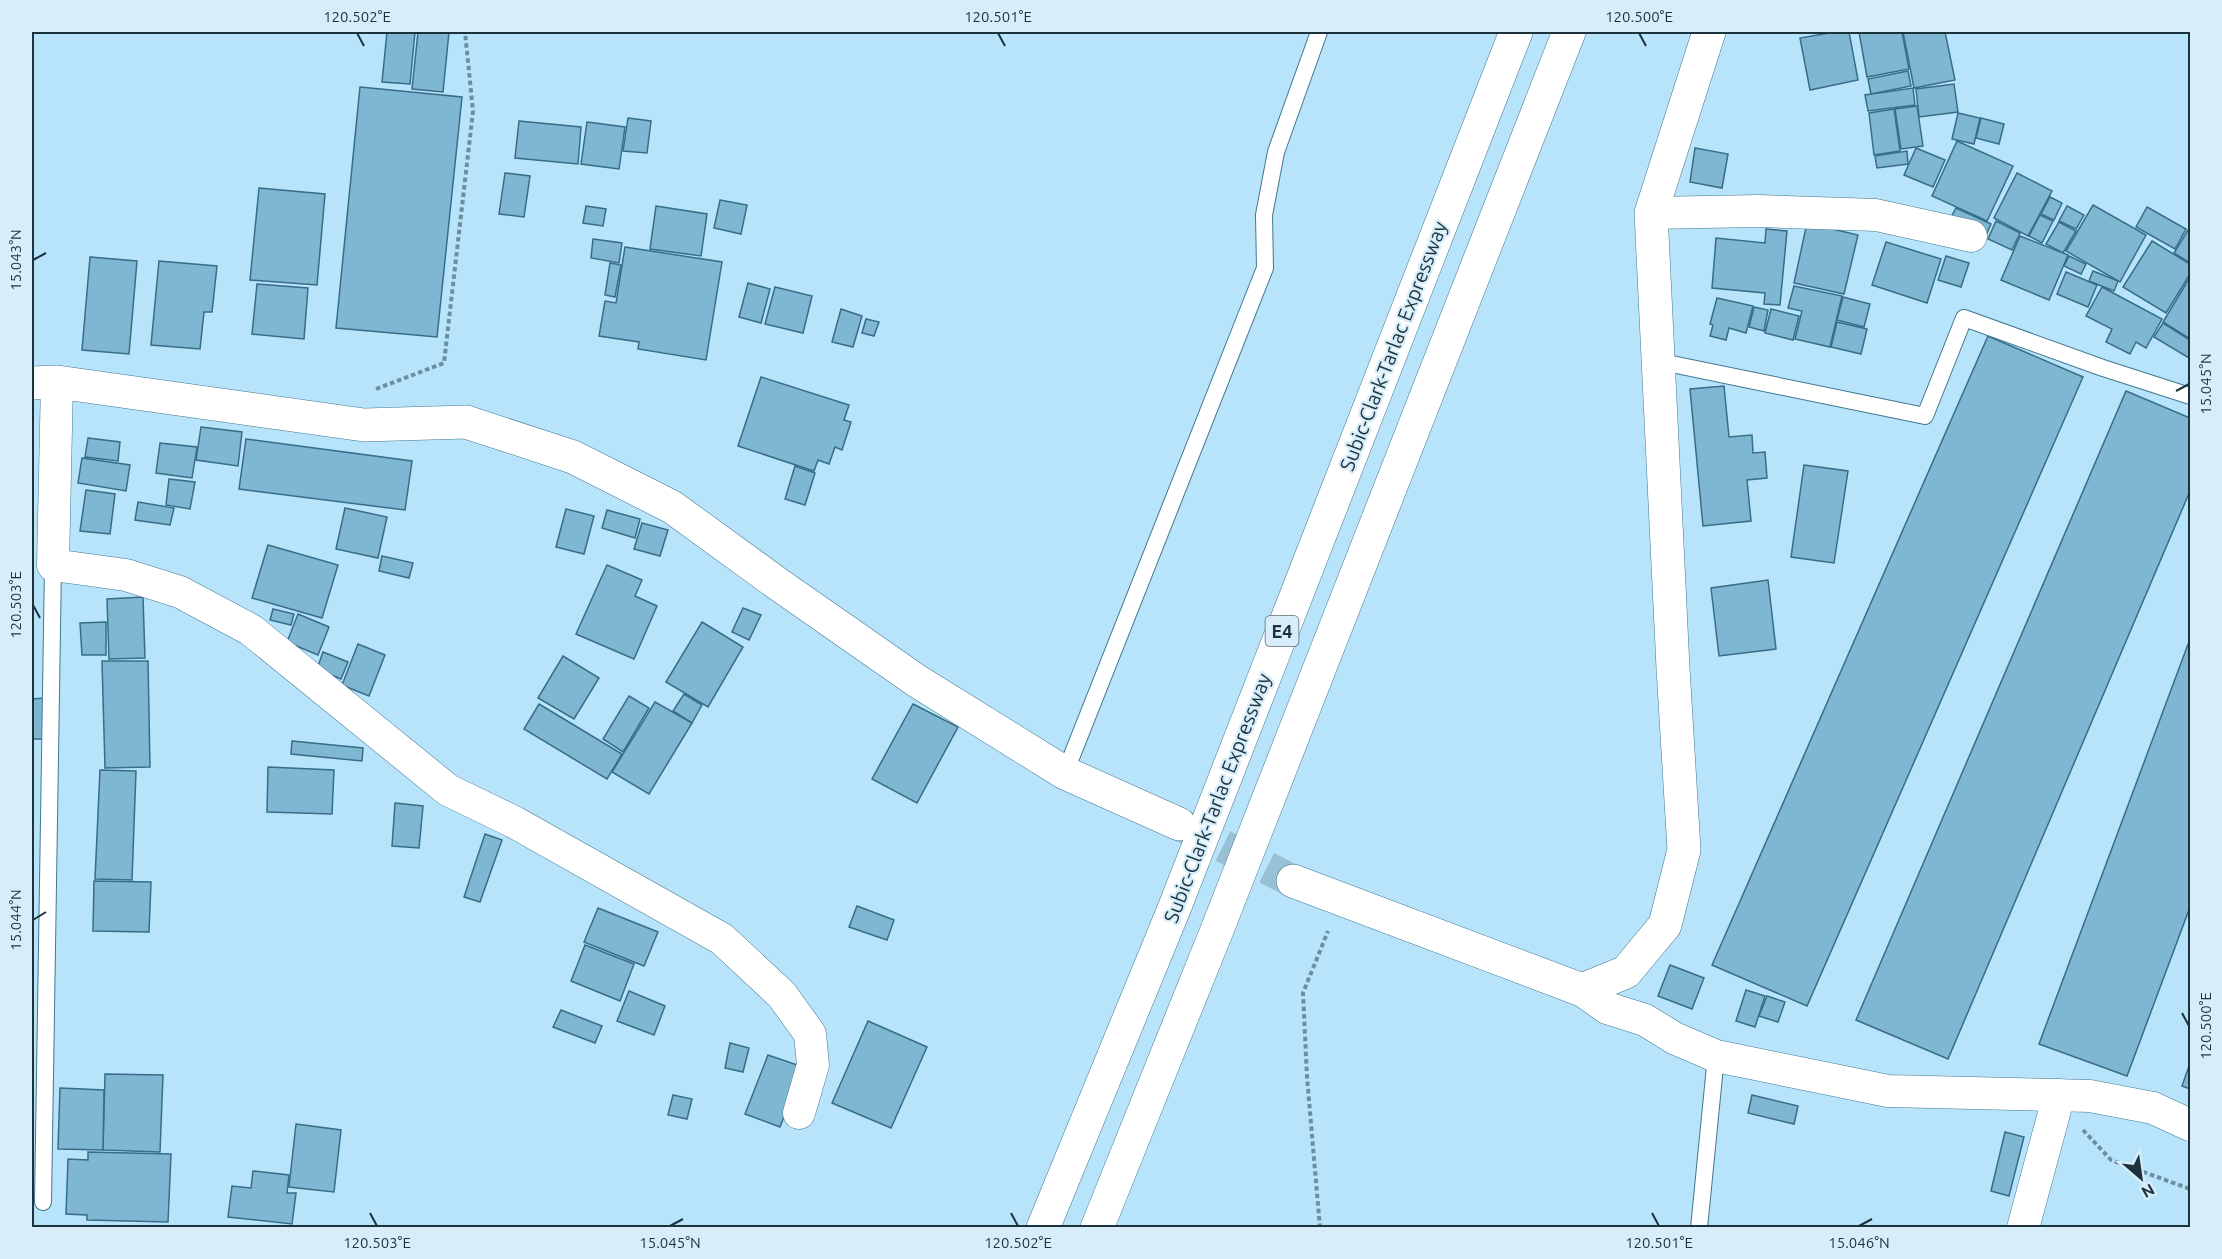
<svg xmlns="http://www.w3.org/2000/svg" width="2222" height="1259" viewBox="0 0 2222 1259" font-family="Ubuntu,sans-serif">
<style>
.building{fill:#7fb7d2;stroke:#376d86;stroke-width:1.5}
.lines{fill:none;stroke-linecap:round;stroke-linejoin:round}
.tertiary-tunnel{stroke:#98c1d5;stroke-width:33;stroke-dasharray:33 16;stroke-linecap:butt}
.service-casing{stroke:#427891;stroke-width:18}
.minor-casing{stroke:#427891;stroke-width:33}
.tertiary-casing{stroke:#427891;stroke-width:34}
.motorway-casing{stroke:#427891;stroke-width:34}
.path{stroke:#6c8e9f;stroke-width:4;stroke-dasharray:4.5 3;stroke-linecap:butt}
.service{stroke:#fff;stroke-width:16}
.minor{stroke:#fff;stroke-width:32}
.tertiary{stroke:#fff;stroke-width:33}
.motorway{stroke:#fff;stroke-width:33}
.ticks{fill:none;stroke:#1c333e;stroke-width:2}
.labels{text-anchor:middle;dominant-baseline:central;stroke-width:4.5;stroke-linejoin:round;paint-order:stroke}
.shield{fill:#d7edf9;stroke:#546b76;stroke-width:1.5}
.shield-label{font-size:18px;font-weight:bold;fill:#1c333e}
.street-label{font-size:20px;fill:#1c333e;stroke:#d7edf9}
.neatline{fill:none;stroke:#1c333e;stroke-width:2}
.ticks-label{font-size:15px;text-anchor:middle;fill:#1c333e}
</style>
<rect width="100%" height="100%" fill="#b7e4fb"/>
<!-- building -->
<g class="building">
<path d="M387 32H415L410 84 382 82Z"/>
<path d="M418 32H449L443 92 412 89Z"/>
<path d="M1835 32H1849L1858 80 1810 90 1800 38Z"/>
<path d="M1859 32H1902L1909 69 1867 77Z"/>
<path d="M1903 32H1945L1955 80 1914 88Z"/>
<path d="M1908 71 1911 86 1871 94 1868 79Z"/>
<path d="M1954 84 1958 112 1919 117 1916 89Z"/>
<path d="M360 87 462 97 437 337 336 328Z"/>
<path d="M1913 88 1915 105 1868 111 1865 95Z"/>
<path d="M1917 106 1923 146 1901 149 1895 109Z"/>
<path d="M1894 109 1900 151 1874 155 1869 113Z"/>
<path d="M1958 113 1980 118 1974 144 1952 139Z"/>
<path d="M628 118 651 121 647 153 623 151Z"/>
<path d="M1981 118 2004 124 1999 144 1976 138Z"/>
<path d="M519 121 581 127 578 164 515 158Z"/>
<path d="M587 122 625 127 619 169 581 164Z"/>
<path d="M1957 141 2013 166 1987 221 1932 196Z"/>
<path d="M1695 148 1728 154 1722 188 1690 182Z"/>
<path d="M1916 148 1945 160 1933 187 1904 175Z"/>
<path d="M1907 151 1908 164 1877 168 1875 156Z"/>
<path d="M505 173 530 176 524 217 499 214Z"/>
<path d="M2017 173 2052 191 2028 236 1994 218Z"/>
<path d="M259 188 325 194 317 285 250 280Z"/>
<path d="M2050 197 2062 203 2054 220 2041 214Z"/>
<path d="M720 200 747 205 741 234 714 228Z"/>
<path d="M2093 205 2146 235 2120 282 2066 251Z"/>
<path d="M586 206 606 209 603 226 583 223Z"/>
<path d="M656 206 707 214 701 256 650 249Z"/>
<path d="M2067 206 2084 215 2076 229 2059 221Z"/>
<path d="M2147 207 2186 229 2175 249 2136 227Z"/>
<path d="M1956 208 1991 224 1985 238 1949 221Z"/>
<path d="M2040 215 2053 221 2042 243 2029 236Z"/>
<path d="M1996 221 2020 233 2012 250 1988 239Z"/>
<path d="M2059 222 2076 231 2063 253 2046 244Z"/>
<path d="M1807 223 1858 235 1844 294 1794 283Z"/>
<path d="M1766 229 1787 231 1780 305 1764 304 1765 293 1712 288 1716 238 1765 243Z"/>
<path d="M2188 230 2190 231V263L2174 253Z"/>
<path d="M2020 236 2068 255 2049 300 2001 280Z"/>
<path d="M593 239 622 243 619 263 591 258Z"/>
<path d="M2152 241 2190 264V274L2166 313 2123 287Z"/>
<path d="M1886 242 1941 259 1927 303 1872 285Z"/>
<path d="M625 247 722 262 706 360 638 349 639 342 599 336 605 301 616 303Z"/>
<path d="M1946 256 1969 263 1961 287 1938 280Z"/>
<path d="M2069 256 2086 264 2081 274 2064 266Z"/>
<path d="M90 257 137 261 129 354 82 350Z"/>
<path d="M159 261 217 266 212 312H204L200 349 151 345Z"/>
<path d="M610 263 621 265 615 297 605 295Z"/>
<path d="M2093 271 2118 281 2114 291 2089 281Z"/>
<path d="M2066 272 2097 285 2088 307 2057 294Z"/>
<path d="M2190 277V339L2163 322Z"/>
<path d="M748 283 770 289 761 323 739 317Z"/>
<path d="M257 284 308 288 304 339 252 334Z"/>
<path d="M1794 286 1842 296 1830 347 1795 339 1802 311 1788 308Z"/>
<path d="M775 287 812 296 803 333 765 324Z"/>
<path d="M2102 287 2162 319 2146 348 2136 342 2130 354 2106 342 2112 329 2086 316Z"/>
<path d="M1843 297 1870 304 1864 327 1837 320Z"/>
<path d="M1717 298 1753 306 1746 333 1729 328 1726 340 1710 336 1713 325 1710 324Z"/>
<path d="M1754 307 1768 310 1764 331 1749 327Z"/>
<path d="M841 309 862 316 853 347 832 342Z"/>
<path d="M1771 309 1799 316 1793 340 1765 333Z"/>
<path d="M866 319 879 322 874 336 862 333Z"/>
<path d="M1837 322 1867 329 1861 354 1831 347Z"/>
<path d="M2163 323 2190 340 2189 358 2154 337Z"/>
<path d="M1988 336 2083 377 1807 1006 1712 965Z"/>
<path d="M761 377 849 405 844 420 851 422 842 450 835 447 829 464 818 460 814 471 738 446Z"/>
<path d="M1724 386 1729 437 1752 435 1753 453 1765 452 1767 478 1747 480 1751 521 1703 526 1690 389Z"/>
<path d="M2126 391 2190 418V491L1948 1059 1856 1020Z"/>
<path d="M201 427 242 432 238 466 196 460Z"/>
<path d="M88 438 120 442 118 461 85 457Z"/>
<path d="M246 439 412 461 405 510 239 489Z"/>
<path d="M160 443 197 447 192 478 156 473Z"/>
<path d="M82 458 130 465 126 491 78 483Z"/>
<path d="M1804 465 1848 471 1834 563 1791 557Z"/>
<path d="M795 466 815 473 805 505 785 499Z"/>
<path d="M169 479 195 482 190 509 166 505Z"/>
<path d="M86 490 115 494 110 534 80 531Z"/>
<path d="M138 502 174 508 170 525 135 520Z"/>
<path d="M345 508 387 517 378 558 336 549Z"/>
<path d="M566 509 594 516 584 554 556 547Z"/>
<path d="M607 510 640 519 635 538 602 528Z"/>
<path d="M642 523 668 530 660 556 634 549Z"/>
<path d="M268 545 338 565 322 618 252 598Z"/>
<path d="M382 556 413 563 409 578 379 571Z"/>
<path d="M607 565 642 580 635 596 657 606 634 659 576 634Z"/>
<path d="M1768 580 1776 649 1719 656 1711 588Z"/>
<path d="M143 597 145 658 109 659 107 599Z"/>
<path d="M743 608 761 615 749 640 732 632Z"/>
<path d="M273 609 294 614 291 625 270 620Z"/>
<path d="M298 614 329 627 318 655 287 642Z"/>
<path d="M106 622V655H82L80 623Z"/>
<path d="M702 622 743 647 708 707 666 682Z"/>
<path d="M2190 639V907L2127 1076 2039 1044Z"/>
<path d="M358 644 385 655 369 696 342 685Z"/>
<path d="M323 652 348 662 341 679 317 669Z"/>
<path d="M563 656 599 678 574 719 538 698Z"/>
<path d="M102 661H148L150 767 105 768Z"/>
<path d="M684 694 702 705 692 723 673 711Z"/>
<path d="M629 696 649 708 623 752 603 739Z"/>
<path d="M44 698V739H32V699Z"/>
<path d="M655 702 692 723 649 794 612 772Z"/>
<path d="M539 704 622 754 607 779 524 729Z"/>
<path d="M913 704 958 727 917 803 872 779Z"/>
<path d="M292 741 363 748 362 761 291 754Z"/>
<path d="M268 767 334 770 332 814 267 812Z"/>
<path d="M100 770 136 771 132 880 95 879Z"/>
<path d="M395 803 423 806 419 848 392 846Z"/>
<path d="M485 834 502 840 480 902 464 897Z"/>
<path d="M94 881 151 882 149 932 93 931Z"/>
<path d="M857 906 894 920 887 940 849 927Z"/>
<path d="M598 908 658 932 644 966 584 942Z"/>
<path d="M585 945 634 964 620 1001 571 981Z"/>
<path d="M1670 965 1704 978 1692 1009 1658 996Z"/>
<path d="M1746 990 1765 996 1755 1027 1736 1021Z"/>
<path d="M629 991 665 1006 654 1035 617 1021Z"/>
<path d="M1767 996 1785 1002 1778 1022 1759 1016Z"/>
<path d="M561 1010 602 1026 595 1043 553 1027Z"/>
<path d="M868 1021 927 1047 891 1128 832 1103Z"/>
<path d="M730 1043 749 1048 743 1072 725 1068Z"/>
<path d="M768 1055 803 1067 780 1127 745 1114Z"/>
<path d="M2190 1063V1089L2182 1086Z"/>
<path d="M105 1074 163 1075 160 1152 103 1150Z"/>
<path d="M60 1088 104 1090 103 1150 58 1149Z"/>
<path d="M673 1095 692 1099 687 1119 668 1115Z"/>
<path d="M1752 1095 1798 1106 1794 1124 1748 1113Z"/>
<path d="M296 1124 341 1130 334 1192 289 1187Z"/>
<path d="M2005 1132 2024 1137 2009 1196 1991 1191Z"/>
<path d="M88 1152 171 1154 168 1222 87 1220V1215L66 1214 68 1159 88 1160Z"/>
<path d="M253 1171 289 1175 287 1193H296L292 1224 228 1217 232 1186 251 1188Z"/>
</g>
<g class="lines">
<!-- tertiary-tunnel -->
<path class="tertiary-tunnel" d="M1179 824 1293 881"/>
<!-- service casing -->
<g class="service-casing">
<g id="service">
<path d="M1657 361 1925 416 1964 318 2103 368 2190 396"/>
<path d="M1065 773 1265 268 1264 215 1276 152 1319 32"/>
<path d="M43 1202 53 565"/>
<path d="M1699 1228 1716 1056"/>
</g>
</g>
<!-- minor casing -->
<g class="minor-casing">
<g id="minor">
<path d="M1651 213 1759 211 1876 215 1971 236"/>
<path d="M57 382 53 565 126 575 180 592 251 630 448 790 514 822 722 939 782 995 810 1034 813 1065 799 1113"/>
<path d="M1582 990 1607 1008 1645 1020 1674 1038 1716 1056 1888 1091 2090 1096 2153 1108 2190 1125"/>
<path d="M2023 1228 2059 1095"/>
</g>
</g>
<!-- tertiary casing -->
<g class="tertiary-casing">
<g id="tertiary">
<path d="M32 383 57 382 364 425 466 422 573 457 672 507 778 584 917 681 1065 773 1179 824"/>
<path d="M1293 881 1582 990 1626 972 1665 925 1684 850 1673 668 1651 213 1709 32"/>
</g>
</g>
<!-- motorway casing -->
<g class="motorway-casing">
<g id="motorway">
<path d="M1043 1228 1174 909 1516 32"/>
<path d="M1097 1228 1217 930 1569 32"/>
</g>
</g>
<!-- path -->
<g class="path">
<path d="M376 389 444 363 473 111 465 32"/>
<path d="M2083 1130 2111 1160 2190 1189"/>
<path d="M1320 1228 1307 1077 1303 993 1328 931"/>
</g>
<!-- service -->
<use href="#service" class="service"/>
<!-- minor -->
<use href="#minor" class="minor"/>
<!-- tertiary -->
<use href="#tertiary" class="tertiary"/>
<!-- motorway -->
<use href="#motorway" class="motorway"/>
</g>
<!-- ticks -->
<path class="ticks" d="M357 33 364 46M998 33 1005 46M1639 33 1646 46M33 260 46 253M2176 391 2189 384M33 605 40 618M33 920 46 912M2182 1013 2189 1026M370 1213 377 1226M1011 1213 1018 1226M1652 1213 1659 1226M670 1226 683 1219M1859 1226 1872 1219"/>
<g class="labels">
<!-- shield labels -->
<rect class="shield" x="1265.5" y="616" width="33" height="30" rx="4.5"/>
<g class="shield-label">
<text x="1282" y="631">E4</text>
</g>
<!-- street labels -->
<g class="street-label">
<text transform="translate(1393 346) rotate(-69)">Subic-Clark-Tarlac Expressway</text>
<text transform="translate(1217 798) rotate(-69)">Subic-Clark-Tarlac Expressway</text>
</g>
</g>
<!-- border -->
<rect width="2222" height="1259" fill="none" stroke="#d7edf9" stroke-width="66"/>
<!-- north arrow -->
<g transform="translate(2141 1178) rotate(151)" stroke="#d7edf9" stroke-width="4.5" paint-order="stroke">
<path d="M0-4.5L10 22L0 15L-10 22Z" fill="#1c333e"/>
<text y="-9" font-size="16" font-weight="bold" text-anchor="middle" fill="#1c333e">N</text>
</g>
<rect x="33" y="33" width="2156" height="1193" class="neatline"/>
<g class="ticks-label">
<text x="357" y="22">120.502°E</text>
<text x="998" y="22">120.501°E</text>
<text x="1639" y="22">120.500°E</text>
<text transform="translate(16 260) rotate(-90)" y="5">15.043°N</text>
<text transform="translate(2206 384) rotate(-90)" y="5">15.045°N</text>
<text transform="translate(16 605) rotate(-90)" y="5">120.503°E</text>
<text transform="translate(16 920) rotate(-90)" y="5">15.044°N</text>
<text transform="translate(2206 1026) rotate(-90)" y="5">120.500°E</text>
<text x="377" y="1248">120.503°E</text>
<text x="670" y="1248">15.045°N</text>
<text x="1018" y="1248">120.502°E</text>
<text x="1659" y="1248">120.501°E</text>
<text x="1859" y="1248">15.046°N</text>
</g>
</svg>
